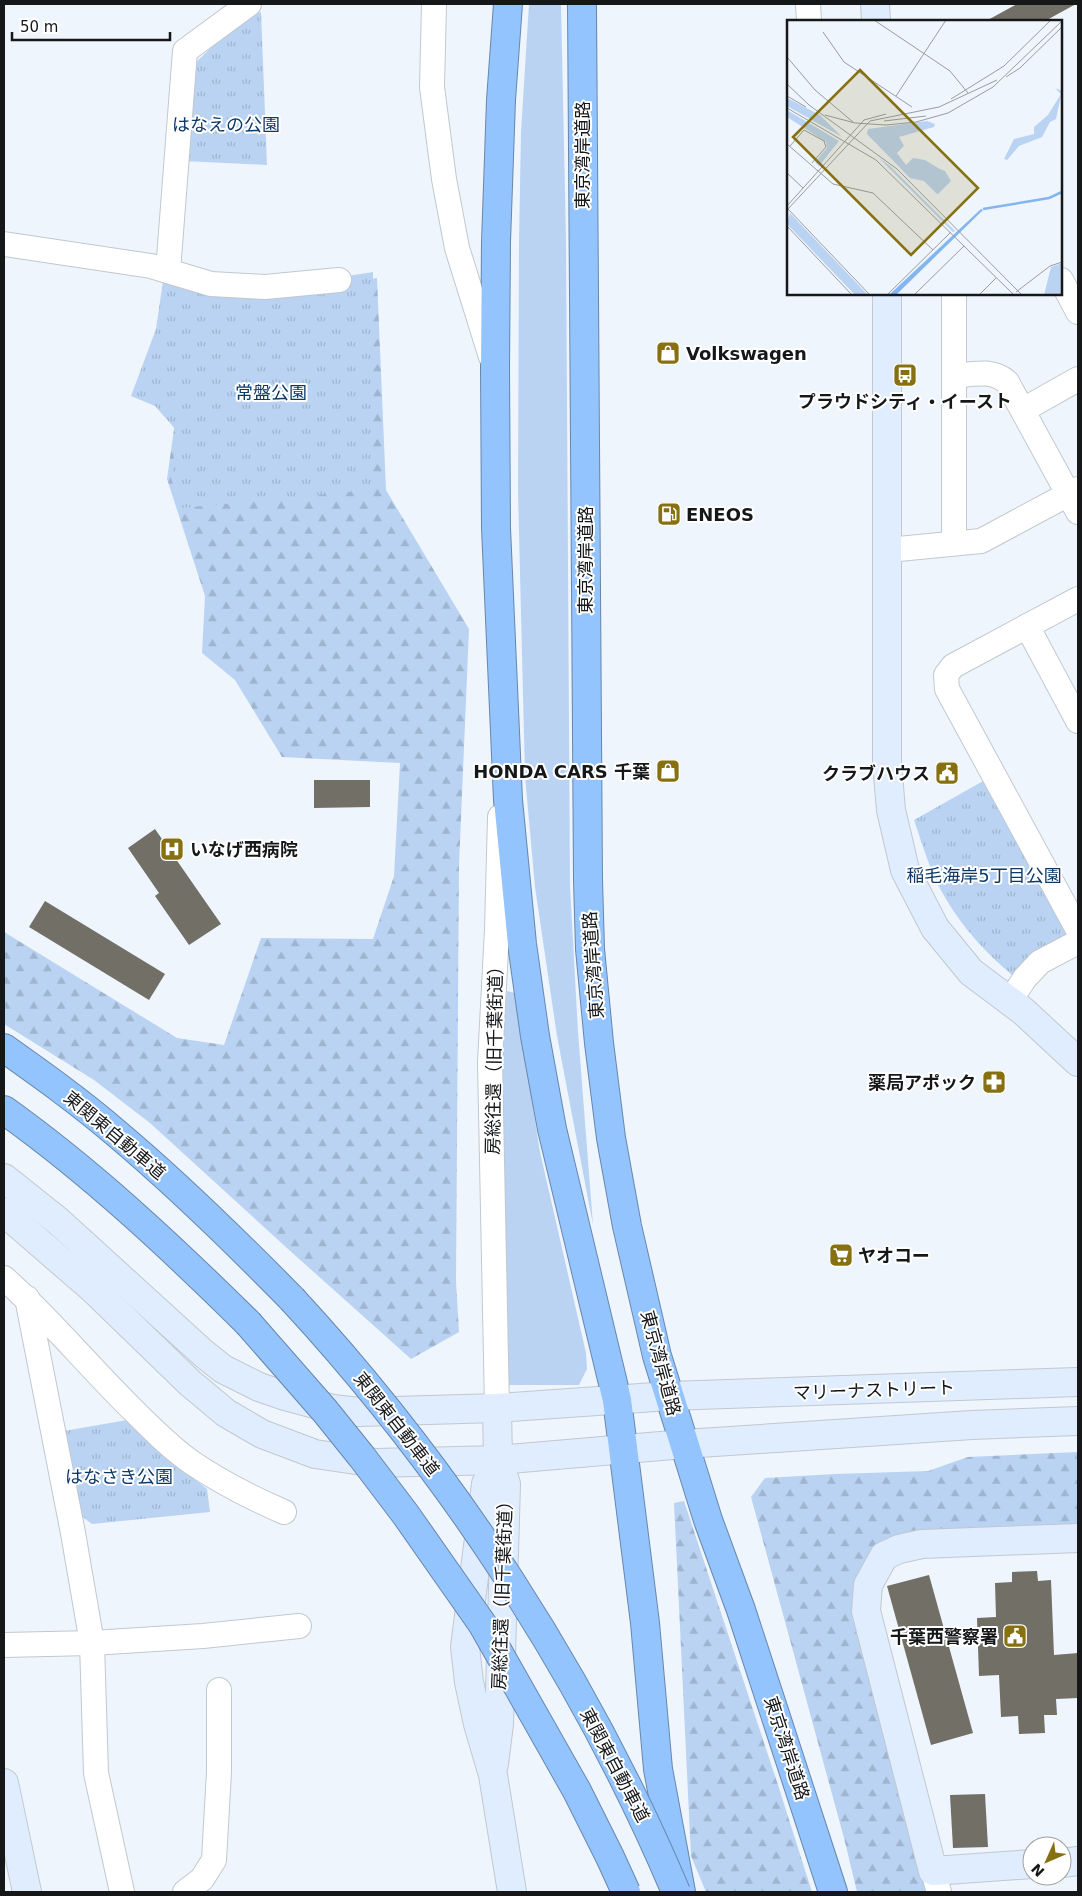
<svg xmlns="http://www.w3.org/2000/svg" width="1082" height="1896" viewBox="0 0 1082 1896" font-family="'DejaVu Sans','Noto Sans JP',sans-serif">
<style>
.grass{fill:#bad3f2}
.forest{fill:url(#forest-firs)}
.park{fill:url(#park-tufts)}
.building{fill:#726f67}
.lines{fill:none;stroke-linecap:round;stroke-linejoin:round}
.street-casing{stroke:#c1c8cf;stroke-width:26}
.secondary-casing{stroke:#c1c8cf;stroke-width:30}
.highway-casing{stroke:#6787ad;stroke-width:30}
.street{stroke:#fff;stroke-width:24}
.secondary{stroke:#dfedfe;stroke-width:28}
.highway{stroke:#93c4fd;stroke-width:28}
.highway-bridge-casing{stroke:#6787ad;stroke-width:30;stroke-linecap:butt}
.highway-bridge{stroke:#93c4fd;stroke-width:28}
.labels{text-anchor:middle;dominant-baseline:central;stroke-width:4;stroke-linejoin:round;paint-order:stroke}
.park-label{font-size:18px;fill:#0d3968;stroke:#fff}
.street-label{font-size:18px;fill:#151719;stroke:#fff}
.poi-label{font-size:18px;font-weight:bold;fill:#151719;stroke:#fff;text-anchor:start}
.inset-river{fill:none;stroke:#83b5f1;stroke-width:2.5}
.inset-road{fill:none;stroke:#989ca2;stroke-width:1}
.view{fill:#867010;fill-opacity:0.15;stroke:#867010;stroke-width:2.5}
.inset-edge{fill:none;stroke:#151719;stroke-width:2.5}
</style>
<defs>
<pattern id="forest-firs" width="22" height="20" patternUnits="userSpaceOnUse" patternTransform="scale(1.25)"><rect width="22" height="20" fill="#bad3f2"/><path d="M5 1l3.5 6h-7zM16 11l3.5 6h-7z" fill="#9fb4cf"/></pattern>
<pattern id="park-tufts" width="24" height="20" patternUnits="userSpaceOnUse" patternTransform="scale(1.25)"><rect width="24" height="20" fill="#bad3f2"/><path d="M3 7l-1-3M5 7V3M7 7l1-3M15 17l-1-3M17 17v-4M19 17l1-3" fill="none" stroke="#9fb4cf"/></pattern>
</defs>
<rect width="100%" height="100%" fill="#eff5fd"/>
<!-- grass -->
<g class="grass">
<path d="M529 4H561L566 240 570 886 578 1032 593 1225 557 1036 535 887 525 776 518 492 519 241 521 132Z"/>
<path d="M507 991 515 993 540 1152 586 1353 587 1369 579 1385H507L501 1023Z"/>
</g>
<!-- forest -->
<g class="forest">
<path d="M377 278 386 490 469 629 459 866 456 1281 459 1332 411 1359 288 1249 150 1123 94 1080 4 1024V932L177 1038 224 1045 261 938 373 939 394 876 400 763 282 757 235 680 202 653 205 596 167 479 174 429 177 340 218 301Z"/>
<path d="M1078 1452V1526L908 1532 891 1537 853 1615 927 1892H857L844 1838 751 1497 765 1478 835 1474 928 1471 968 1457Z"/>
<path d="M684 1501 778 1785 812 1892H706L691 1856 674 1503Z"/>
</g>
<!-- park -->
<g class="park">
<path d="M261 12 267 165 184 161 191 67 242 18Z"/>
<path d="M373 272 371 490 181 508 171 478 177 431 155 406 131 396 156 329 164 274 223 296Z"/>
<path d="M985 780 1068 934 1012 975C986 953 963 928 946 899 931 875 923 846 914 820Z"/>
<path d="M127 1420 157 1449 207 1489 210 1512 92 1524 80 1515 64 1431Z"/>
</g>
<!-- building -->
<g class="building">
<path d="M1017 4H1076L1045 21H986Z"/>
<path d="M314 780H370V807L314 808Z"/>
<path d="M155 829 221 924 189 945 155 896 159 893 128 848Z"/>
<path d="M45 901 165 974 149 1000 29 927Z"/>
<path d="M1037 1571 1038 1581 1051 1580 1054 1655 1078 1653V1698L1056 1699 1057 1715H1044L1045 1733 1019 1734 1018 1716 1001 1717 999 1675 979 1676 977 1618 996 1617 995 1583 1012 1582V1572Z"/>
<path d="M929 1575 973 1733 931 1745 887 1586Z"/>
<path d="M985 1794 988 1847 953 1848 950 1795Z"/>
</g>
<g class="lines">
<!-- street casing -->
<g class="street-casing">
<g id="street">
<path d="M434 4 432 87 444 179 457 248 491 357"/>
<path d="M808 4 809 21"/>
<path d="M4 244 151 266 211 284 265 287 339 280"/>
<path d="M168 271 185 51 249 4"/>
<path d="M1061 280 1078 312"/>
<path d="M954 376C973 374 992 369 1007 382L1078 512"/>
<path d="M1023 410 1078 379"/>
<path d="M954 543V294"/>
<path d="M888 550 981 541 1078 489"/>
<path d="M1078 599 953 666 946 675 947 689 1078 930"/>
<path d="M1027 626 1078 721"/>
<path d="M1010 1001 1025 978 1040 962 1078 942"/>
<path d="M4 1278C50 1319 90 1368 134 1411 152 1429 170 1447 191 1462 220 1482 252 1498 284 1512"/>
<path d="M27 1298 73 1533 92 1643 96 1773 122 1892"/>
<path d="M497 1408 490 1062 497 930 500 817"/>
<path d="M4 1645 92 1643 203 1636 299 1626"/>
<path d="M933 1871 939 1892"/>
<path d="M185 1892 202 1879 214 1860 219 1772V1690"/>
</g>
</g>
<!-- secondary casing -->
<g class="secondary-casing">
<g id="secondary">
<path d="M875 4 876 21"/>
<path d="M887 294V763L891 810 905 870 935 928 971 972 1023 1011 1078 1062"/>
<path d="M4 1178 58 1221 203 1353 223 1369 259 1387 285 1396 333 1409 359 1412 497 1408 669 1396 1078 1382"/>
<path d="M4 1212 93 1289 190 1383 226 1413 262 1434 315 1454 376 1463 498 1460 684 1444 972 1425 1078 1421"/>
<path d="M498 1460 486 1484 465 1647 469 1682 478 1724 493 1775 512 1892"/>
<path d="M494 1764 499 1724 506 1484 498 1460 497 1408"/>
<path d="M4 1783 27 1892"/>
<path d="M1062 1863 1078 1861"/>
<path d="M1032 1864 933 1871 866 1611 868 1585 884 1556 899 1549 922 1544 1078 1538"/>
</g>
</g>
<!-- highway casing -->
<g class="highway-casing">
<g id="highway">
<path d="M508 4 501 100 496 242 495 369 496 528 508 800 522 944 535 1036 552 1129 617 1400 645 1623 658 1769 681 1892"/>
<path d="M582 4 588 880 590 949 599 1043 611 1138 627 1226 657 1356 708 1520 741 1610 833 1892"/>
<path d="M4 1048C42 1075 80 1102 116 1133 178 1185 236 1242 292 1299"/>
<path d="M4 1110C92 1173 171 1247 248 1323"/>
</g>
</g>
<!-- street -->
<use href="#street" class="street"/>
<!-- secondary -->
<use href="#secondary" class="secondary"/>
<!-- highway -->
<use href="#highway" class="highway"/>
<!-- highway-bridge casing -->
<g class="highway-bridge-casing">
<g id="highway-bridge">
<path d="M292 1299C451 1471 585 1677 676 1892"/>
<path d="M248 1323 325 1411 362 1457 406 1515 483 1625 577 1791 610 1857 626 1892"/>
</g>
</g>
<!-- highway-bridge -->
<use href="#highway-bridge" class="highway-bridge"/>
</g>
<!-- icons -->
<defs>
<g id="shop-square" transform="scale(1.25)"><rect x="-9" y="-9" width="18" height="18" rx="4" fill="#867010" stroke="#fff"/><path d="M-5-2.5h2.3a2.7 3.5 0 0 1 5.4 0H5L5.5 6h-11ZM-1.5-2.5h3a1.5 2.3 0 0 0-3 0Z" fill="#fff"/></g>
<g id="bus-square" transform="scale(1.25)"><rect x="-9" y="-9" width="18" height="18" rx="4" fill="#867010" stroke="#fff"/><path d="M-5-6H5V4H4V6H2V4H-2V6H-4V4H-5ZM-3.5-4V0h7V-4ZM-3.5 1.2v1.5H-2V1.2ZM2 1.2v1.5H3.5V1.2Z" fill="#fff"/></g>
<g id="fuel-square" transform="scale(1.25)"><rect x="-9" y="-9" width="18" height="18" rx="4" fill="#867010" stroke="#fff"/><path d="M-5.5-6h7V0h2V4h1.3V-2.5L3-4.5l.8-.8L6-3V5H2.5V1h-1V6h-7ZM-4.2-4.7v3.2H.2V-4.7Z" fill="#fff"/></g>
<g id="civic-square" transform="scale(1.25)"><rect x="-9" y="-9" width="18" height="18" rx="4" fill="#867010" stroke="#fff"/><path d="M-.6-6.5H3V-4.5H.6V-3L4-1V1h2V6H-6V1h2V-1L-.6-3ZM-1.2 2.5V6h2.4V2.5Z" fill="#fff"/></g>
<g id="hospital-square" transform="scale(1.25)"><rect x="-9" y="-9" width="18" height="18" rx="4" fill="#867010" stroke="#fff"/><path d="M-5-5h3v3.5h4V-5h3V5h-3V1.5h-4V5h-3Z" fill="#fff"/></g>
<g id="pharmacy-square" transform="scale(1.25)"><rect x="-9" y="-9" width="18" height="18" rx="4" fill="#867010" stroke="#fff"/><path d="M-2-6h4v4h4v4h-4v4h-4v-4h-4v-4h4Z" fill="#fff"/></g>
<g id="supermarket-square" transform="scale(1.25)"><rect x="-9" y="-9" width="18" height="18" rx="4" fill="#867010" stroke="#fff"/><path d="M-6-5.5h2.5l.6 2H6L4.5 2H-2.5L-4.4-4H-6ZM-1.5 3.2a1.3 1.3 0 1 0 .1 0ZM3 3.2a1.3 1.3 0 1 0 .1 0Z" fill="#fff"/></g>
</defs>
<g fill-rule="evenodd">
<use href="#shop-square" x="668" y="353"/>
<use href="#bus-square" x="905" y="375"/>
<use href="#fuel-square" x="669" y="514"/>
<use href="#shop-square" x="668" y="771"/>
<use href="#civic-square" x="947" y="773"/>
<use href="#hospital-square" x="172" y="849"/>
<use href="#pharmacy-square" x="994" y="1082"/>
<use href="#supermarket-square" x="841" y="1255"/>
<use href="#civic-square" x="1015" y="1636"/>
</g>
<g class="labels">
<!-- park labels -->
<g class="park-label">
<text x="226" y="124">はなえの公園</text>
<text x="271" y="392">常盤公園</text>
<text x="984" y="875">稲毛海岸5丁目公園</text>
<text x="119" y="1476">はなさき公園</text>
</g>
<!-- street labels -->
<g class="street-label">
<text transform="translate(582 155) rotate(-90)">東京湾岸道路</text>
<text transform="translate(585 560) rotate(-90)">東京湾岸道路</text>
<text transform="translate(593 965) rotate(-94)">東京湾岸道路</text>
<text transform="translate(494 1056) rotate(-89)">房総往還（旧千葉街道）</text>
<text transform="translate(115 1135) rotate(40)">東関東自動車道</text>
<text transform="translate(661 1363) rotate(75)">東京湾岸道路</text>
<text transform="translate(874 1390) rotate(-2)">マリーナストリート</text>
<text transform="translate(397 1424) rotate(52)">東関東自動車道</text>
<text transform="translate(502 1591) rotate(-88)">房総往還（旧千葉街道）</text>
<text transform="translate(787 1748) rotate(72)">東京湾岸道路</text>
<text transform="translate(615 1765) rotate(62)">東関東自動車道</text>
</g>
<!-- poi labels -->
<g class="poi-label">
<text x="686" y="353">Volkswagen</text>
<text x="905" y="401" text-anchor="middle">プラウドシティ・イースト</text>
<text x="686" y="514">ENEOS</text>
<text x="650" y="771" text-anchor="end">HONDA CARS 千葉</text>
<text x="930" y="773" text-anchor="end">クラブハウス</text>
<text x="190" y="849">いなげ西病院</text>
<text x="976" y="1082" text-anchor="end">薬局アポック</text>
<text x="858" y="1255">ヤオコー</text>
<text x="998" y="1636" text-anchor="end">千葉西警察署</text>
</g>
</g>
<!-- overview -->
<g transform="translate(787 20)">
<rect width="275" height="275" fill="#eff5fd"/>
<path d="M92 138 103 146 168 211 166 212Z" fill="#bad3f2"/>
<path d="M268 68 275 71 269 99 263 102 255 117 232 126 220 140 217 139 227 119 247 114V107L261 95 274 74ZM0 78 33 95 55 117 0 86ZM0 90 52 121 32 146 28 142 40 128 39 122 0 97ZM140 101 148 104 147 107 112 117 117 126 110 133 119 145 126 138 138 140 151 148 159 162 150 174 137 161 123 158 80 114 81 109ZM275 243V275H257L264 247Z" fill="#bad3f2"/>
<path d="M148 147 158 151 164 161 151 174 137 160ZM3 193 81 275H68L0 204Z" fill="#bad3f2"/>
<path d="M194 189 196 190 109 275H102Z" fill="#83b5f1"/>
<path class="inset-river" d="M196 189 262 178 275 172"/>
<path class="inset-road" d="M87 0 163 51 181 73M36 12 57 42 125 87M0 37 28 70 66 102M219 57 233 48 275 7M0 64 22 85 110 149 235 275M0 76 19 87M109 76 159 0M164 79 217 46 264 0M0 88 89 140 227 275M38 95 68 103 99 105 129 102 161 93 206 67 275 1M97 101 139 96M0 124 46 164 86 173 146 230M3 126 17 110 37 121 39 127 25 143M0 153 16 168M0 186 77 100 99 94M1 189 83 275M0 190 83 101 152 87 210 60M0 206 65 275M229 272 263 246 275 242M100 275 164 212M127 275 177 226M192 275 209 258"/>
<path class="view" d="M73 50 191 168 124 235 6 117Z"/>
<rect width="275" height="275" class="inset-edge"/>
</g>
<!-- border -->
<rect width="1082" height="1896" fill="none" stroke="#151719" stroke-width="10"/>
<!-- north arrow -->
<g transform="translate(1047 1861) rotate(225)"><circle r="24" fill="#ffffff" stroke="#a1a2a3"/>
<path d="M0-4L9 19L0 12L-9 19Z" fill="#867010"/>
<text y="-8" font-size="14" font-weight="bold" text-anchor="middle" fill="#151719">N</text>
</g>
<!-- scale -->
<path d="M12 32v8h158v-8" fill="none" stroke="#151719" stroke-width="2.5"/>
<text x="20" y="32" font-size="15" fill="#151719" stroke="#ffffff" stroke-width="4" paint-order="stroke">50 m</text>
</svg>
